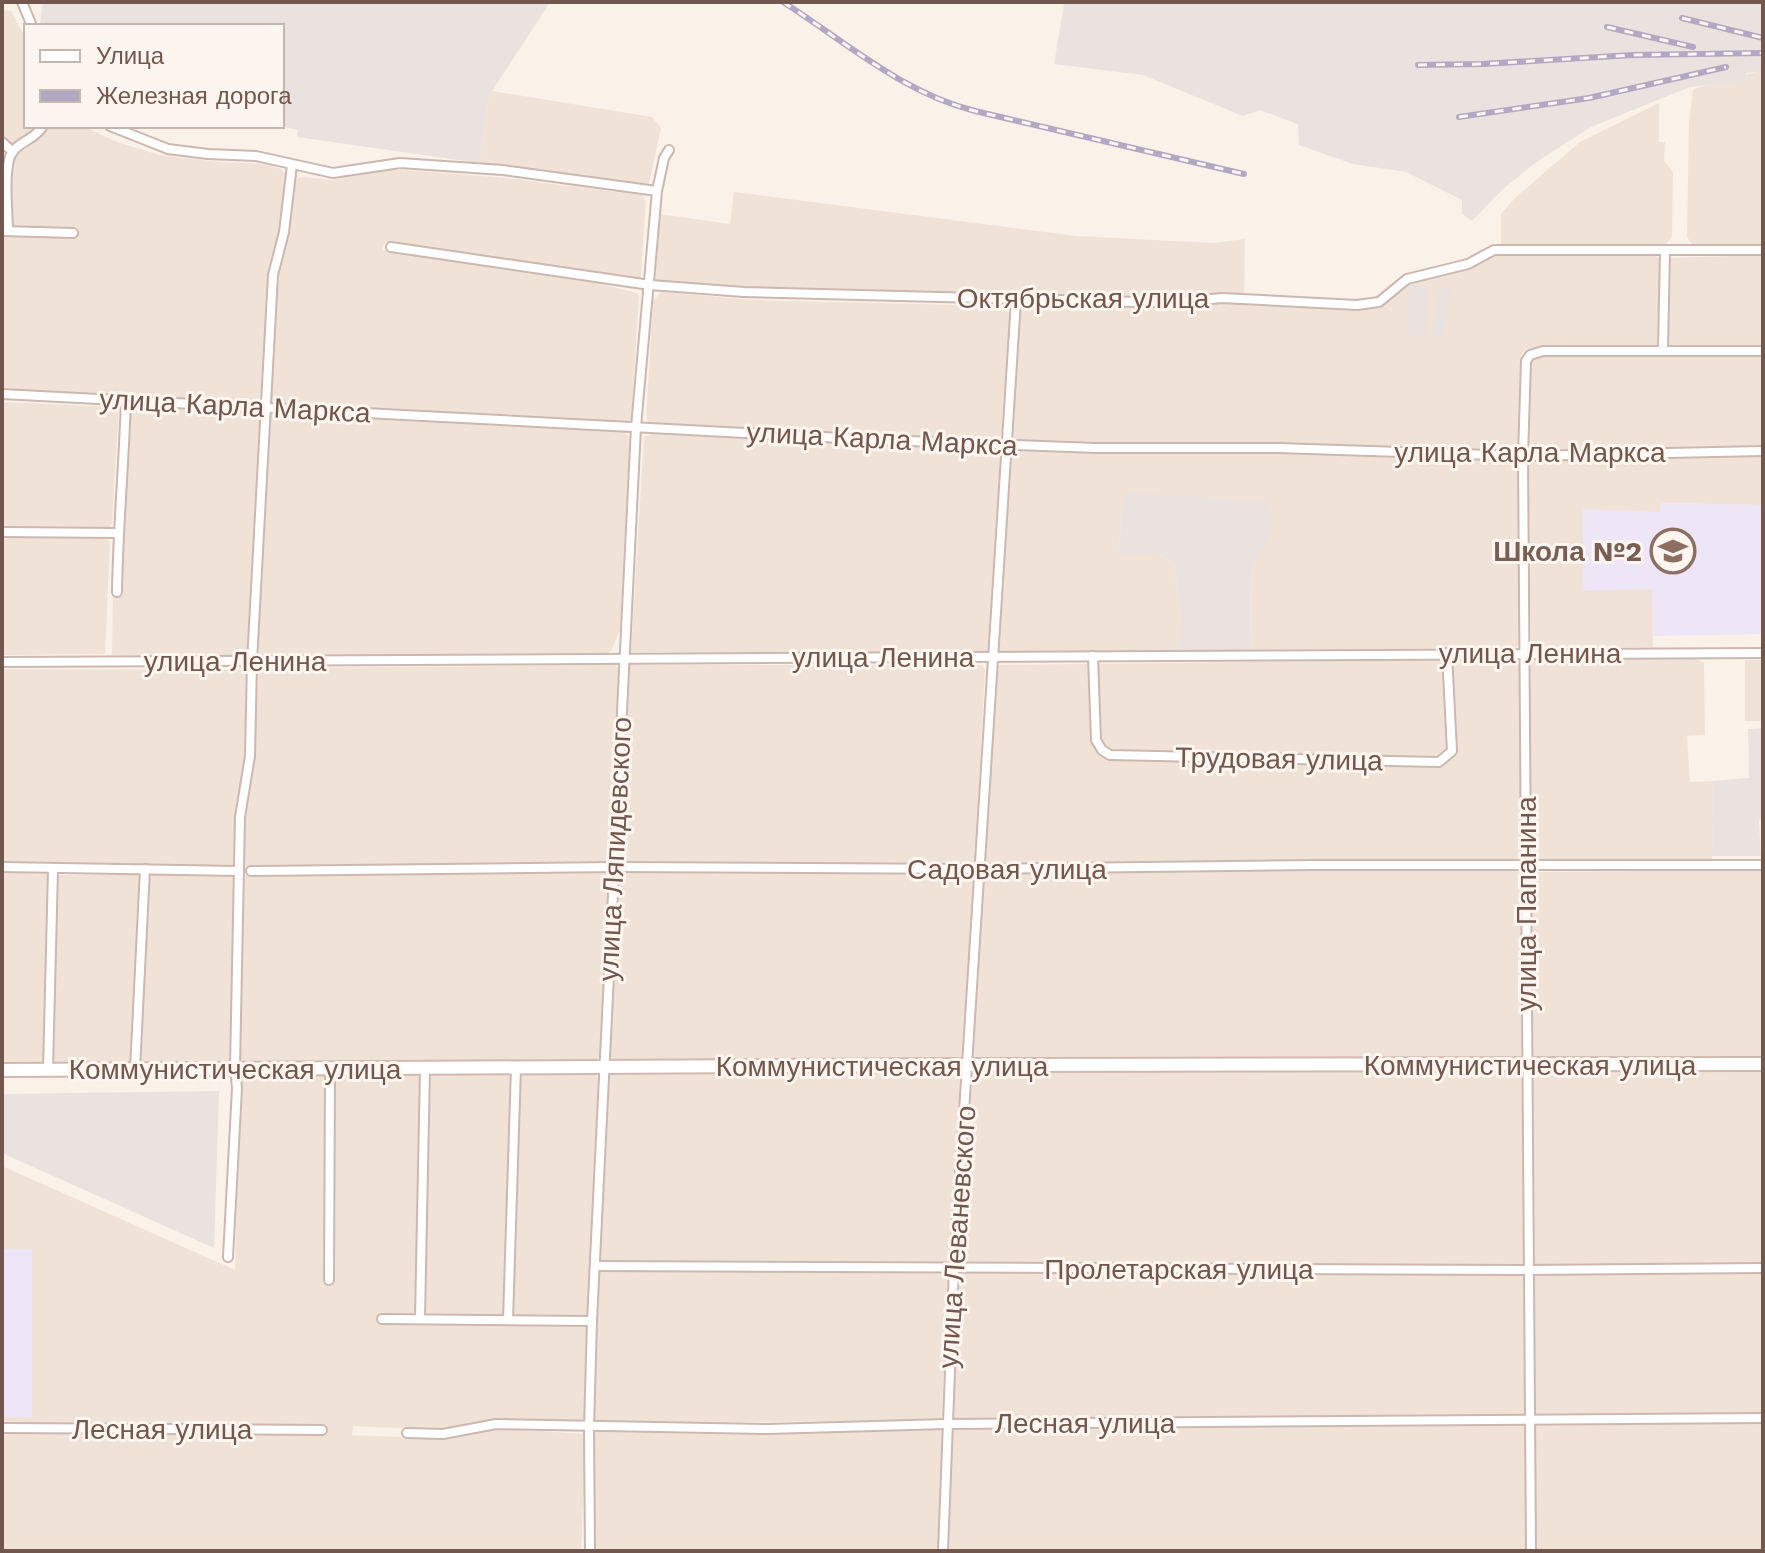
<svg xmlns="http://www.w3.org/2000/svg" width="1765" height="1553" viewBox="0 0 1765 1553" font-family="'Work Sans',sans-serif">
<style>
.residential{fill:#f1e2d8}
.industrial{fill:#e9e2de}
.education{fill:#eee5f7}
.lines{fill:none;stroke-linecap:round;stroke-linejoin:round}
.street-casing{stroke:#cbb8b0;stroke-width:12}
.secondary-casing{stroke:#d0bab0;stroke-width:16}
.street{stroke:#fff;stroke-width:8}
.secondary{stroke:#fff;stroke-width:12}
.rail-casing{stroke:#b3a8c3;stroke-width:6}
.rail{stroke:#fdf5ef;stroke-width:3;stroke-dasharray:9;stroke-linecap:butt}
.labels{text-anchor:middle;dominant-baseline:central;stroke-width:6;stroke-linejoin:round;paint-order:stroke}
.street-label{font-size:28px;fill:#72574f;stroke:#fdf5ef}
.education-label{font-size:28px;font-weight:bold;fill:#785e54;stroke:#fdf5ef;text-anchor:end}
</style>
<rect width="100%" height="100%" fill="#faf1e9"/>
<!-- residential -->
<g class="residential">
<path d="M2 10 11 11 26 39V126H84L114 141 159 155 220 162 265 164 281 169 287 177 278 240 270 267 261 396 257 402 2 389Z"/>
<path d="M1763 70V246L1692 244 1687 237 1689 123 1693 89Z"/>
<path d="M492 91 652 117 661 128 649 184 479 163 488 101Z"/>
<path d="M1659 103V142H1665L1664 161 1673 172 1672 236 1667 243 1663 245H1501V214L1516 197 1580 142Z"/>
<path d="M390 169 507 178 641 195 646 200 641 276 638 279 385 242 382 250 594 282 636 293 639 296 631 422 274 405 271 403 276 278 295 180 301 177 333 180Z"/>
<path d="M734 192 1076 236 1213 243 1245 239 1244 295H1208L1178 300 746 289 655 282 660 214 730 224Z"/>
<path d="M1495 255H1655L1660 259V341L1656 347 1529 348 1523 352 1521 356 1518 452 1096 447 1010 440 1021 308 1179 307 1220 301 1380 305 1408 282 1469 268Z"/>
<path d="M1763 255V347L1666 346 1669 258Z"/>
<path d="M661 292 755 300 1004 306 1010 315 1001 436 997 440 879 437 651 424 646 419 653 301Z"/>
<path d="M1537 355 1763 356V447L1526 452 1528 364Z"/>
<path d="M2 402 119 407 112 524 109 528H2Z"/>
<path d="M131 406 255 412 261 417 250 645 242 656 112 655 113 594 120 593 121 535 126 504Z"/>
<path d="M272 414 624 432 630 438 620 630 611 651 608 654 262 657 258 655 269 418Z"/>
<path d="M652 434 995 449 1000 457 989 648 984 653 631 652 644 437Z"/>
<path d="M1015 450 1105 454 1265 452 1520 459 1522 642 1515 648 1250 650 1251 570 1270 531 1124 492 1118 554H1157L1174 563 1181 617 1178 650 1001 653 996 648 1009 453Z"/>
<path d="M1763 455V505L1661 503 1652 589 1653 647H1531L1527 458Z"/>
<path d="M2 537 103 538 110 542 105 654 2 655Z"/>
<path d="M1695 658 1704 663 1705 735 1687 736 1690 782 1714 781 1712 861 1530 862V669L1533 661 1536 659Z"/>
<path d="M1514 659 1519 660 1522 666 1523 863 988 866 983 862 996 666 999 665Z"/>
<rect x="1745" y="660" width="18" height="61"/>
<path d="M616 665 620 669 610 857 608 864 241 867 244 815 253 776 256 672 259 668Z"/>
<path d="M628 665H981L985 670 975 864H622L618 859Z"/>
<path d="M2 669 246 670 245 774 236 868 2 862Z"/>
<path d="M1519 870 1523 873V1054L1520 1060 976 1061 972 1057 982 876 985 872Z"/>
<path d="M1763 870V1060L1537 1062 1530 1057 1531 872Z"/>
<path d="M2 871 61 875H235L233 1053 230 1063 2 1067Z"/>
<path d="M605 871 610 875 602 1053 595 1062 243 1064 239 1060 242 875Z"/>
<path d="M618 871 975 873 965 1057 963 1060 610 1061Z"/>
<path d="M1516 1069 1523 1075 1526 1261 1523 1267 963 1265 959 1260 973 1071Z"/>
<path d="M1763 1070V1265L1541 1267 1535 1264 1532 1258 1531 1071Z"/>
<path d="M961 1071 963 1073 949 1264 599 1263 608 1078 610 1073Z"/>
<path d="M592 1073 600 1079 586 1422 495 1421 442 1430 353 1426 352 1435 443 1439 498 1428 583 1434 586 1439 581 1551H2V1166L235 1270 240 1081 245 1075Z"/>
<path d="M599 1270 948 1272 950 1274 941 1420 598 1424 593 1419Z"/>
<path d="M1763 1270V1415H1535L1532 1275 1534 1271Z"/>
<path d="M960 1271 1526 1272V1412L1523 1416 952 1421 949 1417 958 1275Z"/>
<path d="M1763 1422V1551H1534V1426L1536 1424Z"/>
<path d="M1524 1423 1527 1427V1551H947L951 1430 955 1428Z"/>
<path d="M940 1429 942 1434 938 1551H596L593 1436 596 1432 770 1435Z"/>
</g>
<!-- industrial -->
<g class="industrial">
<path d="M43 2H550L492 91 488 101 479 163 297 137 298 130 280 126H282V26H56L40 24Z"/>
<path d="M1053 2H1763V71L1746 73V81L1690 87 1591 127 1538 161 1504 188 1472 221 1462 214V200L1406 172 1353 164 1299 145 1298 124 1260 110 1243 116 1143 75 1054 64 1064 4Z"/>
<path d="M1410 285 1429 286 1426 337 1407 336Z"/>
<path d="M1440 287 1451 289 1443 338 1432 336Z"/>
<path d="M1124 492 1270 502 1271 531 1251 570 1250 650H1178L1181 617 1174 563 1157 554H1118Z"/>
<path d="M1763 728V819L1759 820 1761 856H1712L1714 781 1749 778 1748 729Z"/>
<path d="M219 1091 214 1248 2 1153V1094Z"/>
</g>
<!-- education -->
<g class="education">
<path d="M1661 503 1763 505V634L1653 636 1652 589 1583 591V509L1660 512Z"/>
<rect x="2" y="1249" width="30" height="168"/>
</g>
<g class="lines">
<!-- street casing -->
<g class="street-casing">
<g id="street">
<path d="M22 2 32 26"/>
<path d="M110 126 168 149 208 154 256 156 333 173 400 163 503 170 657 191"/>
<path d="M2 142 13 152"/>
<path d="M2 231 73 233"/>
<path d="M8 231C8 213 2 162 14 150 23 140 35 139 43 126"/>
<path d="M391 247 650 285 744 292 1138 302H1178L1222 298 1357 305 1379 302 1407 279 1468 264 1494 250H1763"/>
<path d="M1663 349 1665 250"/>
<path d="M2 394 880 440 1096 448H1278L1523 456 1763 451"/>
<path d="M2 532 118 533"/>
<path d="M117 592C118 527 124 463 126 399"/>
<path d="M1093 656 1096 740 1102 750 1110 755 1439 762 1452 751 1447 653"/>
<path d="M2 662 1763 653"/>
<path d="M2 867 239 871"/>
<path d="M251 871 614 867 980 869 1313 865H1763"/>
<path d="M48 1070 53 869"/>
<path d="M135 1070 145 869"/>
<path d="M228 1257 237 1088 235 1068 240 817 250 756 252 662 273 275 284 232 292 165"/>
<path d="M595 1266 1518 1270 1763 1268"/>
<path d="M329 1280 330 1069"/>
<path d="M420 1318 425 1068"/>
<path d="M382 1319 592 1321"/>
<path d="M508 1320 516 1067"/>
<path d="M2 1428 322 1430"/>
<path d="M407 1433 443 1434 496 1424 768 1429 946 1424 1763 1418"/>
<path d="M590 1551 589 1428 592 1321 636 427 657 191 664 158 669 150"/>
<path d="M943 1551 954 1268 1016 300"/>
<path d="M1531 1551 1523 456 1526 361 1530 355 1543 351H1763"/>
</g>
</g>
<!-- secondary casing -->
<g class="secondary-casing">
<path id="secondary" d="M2 1070 968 1065 1763 1064"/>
</g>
<!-- street -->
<use href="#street" class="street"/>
<!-- secondary -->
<use href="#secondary" class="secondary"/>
<!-- rail casing -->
<g class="rail-casing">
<g id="rail">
<path d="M783 2C846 42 901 92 975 111L1244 174"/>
<path d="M1682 18 1763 38"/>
<path d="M1607 27 1693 47"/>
<path d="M1418 65 1482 64 1633 55 1763 53"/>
<path d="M1459 117 1589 98 1726 67"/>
</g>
</g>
<!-- rail -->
<use href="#rail" class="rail"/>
</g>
<!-- icons -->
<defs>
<g id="school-ring" transform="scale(2.3)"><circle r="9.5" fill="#fdf5ef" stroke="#8d6e63" stroke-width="1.5"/><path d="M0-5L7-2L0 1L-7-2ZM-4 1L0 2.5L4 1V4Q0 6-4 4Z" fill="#8d6e63"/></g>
</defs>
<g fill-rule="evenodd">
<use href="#school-ring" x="1673" y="551"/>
</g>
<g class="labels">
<!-- street labels -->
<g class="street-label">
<text x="1083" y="298">Октябрьская улица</text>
<text transform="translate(235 406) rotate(3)">улица Карла Маркса</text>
<text transform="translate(882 439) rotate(3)">улица Карла Маркса</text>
<text x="1530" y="452">улица Карла Маркса</text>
<text x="1530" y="653">улица Ленина</text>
<text x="883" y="657">улица Ленина</text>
<text x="235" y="661">улица Ленина</text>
<text transform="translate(1279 759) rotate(1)">Трудовая улица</text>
<text transform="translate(615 849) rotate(-87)">улица Ляпидевского</text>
<text x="1007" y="869">Садовая улица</text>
<text transform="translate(1526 904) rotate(-90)">улица Папанина</text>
<text x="1530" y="1065">Коммунистическая улица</text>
<text x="882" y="1066">Коммунистическая улица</text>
<text x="235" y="1069">Коммунистическая улица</text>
<text transform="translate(957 1237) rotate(-86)">улица Леваневского</text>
<text x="1179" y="1269">Пролетарская улица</text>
<text x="1085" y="1423">Лесная улица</text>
<text x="162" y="1429">Лесная улица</text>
</g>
<!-- education labels -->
<g class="education-label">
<text x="1642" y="551">Школа №2</text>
</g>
</g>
<!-- border -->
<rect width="1765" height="1553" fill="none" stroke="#72574f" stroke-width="8"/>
<!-- legend -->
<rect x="24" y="24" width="260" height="104" fill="#fdf5ef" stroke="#c5b6af" stroke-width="2"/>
<rect x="40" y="50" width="40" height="12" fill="#ffffff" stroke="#c5b6af" stroke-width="2"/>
<text x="96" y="64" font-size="24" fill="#72574f">Улица</text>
<rect x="40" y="90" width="40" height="12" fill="#b3a8c3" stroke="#c5b6af" stroke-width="2"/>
<text x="96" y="104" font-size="24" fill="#72574f">Железная дорога</text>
</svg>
